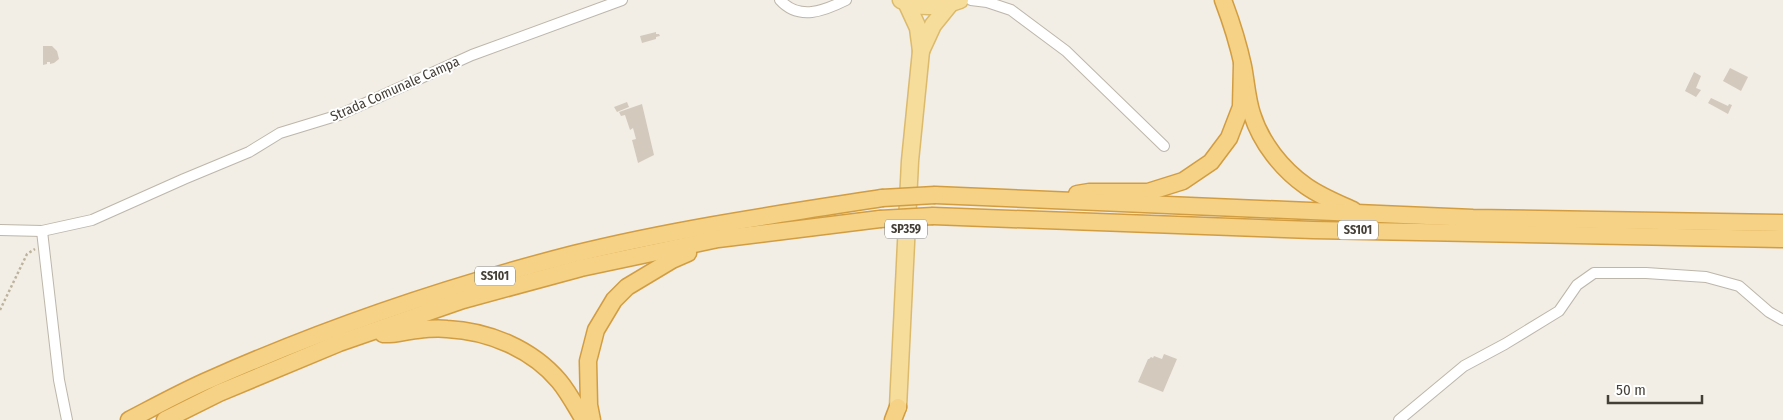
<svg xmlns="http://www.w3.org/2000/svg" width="1783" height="420" viewBox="0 0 1783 420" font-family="'Fira Sans Condensed',sans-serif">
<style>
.building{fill:#d3cabd}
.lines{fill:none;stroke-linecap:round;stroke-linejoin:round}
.minor-casing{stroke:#bdb6aa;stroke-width:12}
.primary-casing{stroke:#dbba6c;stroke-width:19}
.trunk-casing{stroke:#d29d41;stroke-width:19}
.path{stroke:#bdb29c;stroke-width:2.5;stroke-dasharray:2.5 2.5;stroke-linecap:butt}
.minor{stroke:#fff;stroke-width:10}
.primary{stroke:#f7dd9b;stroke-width:16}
.trunk{stroke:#f5d286;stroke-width:16}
.trunk-bridge-casing{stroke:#d29d41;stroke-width:19;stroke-linecap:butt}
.trunk-bridge{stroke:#f5d286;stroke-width:16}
.labels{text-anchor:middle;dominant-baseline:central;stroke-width:4;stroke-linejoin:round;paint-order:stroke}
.shield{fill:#fff;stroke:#7c7972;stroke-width:1}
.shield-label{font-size:12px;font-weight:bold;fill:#443f36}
.street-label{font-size:14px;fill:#443f36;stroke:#fff}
</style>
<rect width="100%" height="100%" fill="#f2eee6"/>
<!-- building -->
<g class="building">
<path d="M656 32V34H659L660 36 656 37V39L642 43 640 36Z"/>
<path d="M43 46H52L57 51 59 59 54 63 50 64V62H47V64L43 65Z"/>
<path d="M1730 68 1748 77 1741 91 1723 81Z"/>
<path d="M1694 72 1701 76 1696 88 1701 90 1696 97 1685 91Z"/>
<path d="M1711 98 1728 106 1729 104 1732 105 1728 114 1708 103Z"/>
<path d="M627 102 629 107 617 112 614 107Z"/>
<path d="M642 104 654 155 638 163 632 140 636 139 633 128 630 130 625 115 621 116 619 112Z"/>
<path d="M1164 354 1177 359 1163 392 1138 382 1148 359H1149L1151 357 1153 358 1154 356 1162 359Z"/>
</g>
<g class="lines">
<!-- minor casing -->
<g class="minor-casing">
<g id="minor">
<path d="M780 0C799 21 824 11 846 0"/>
<path d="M971 0 987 2 1011 10 1066 51 1164 146"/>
<path d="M0 230 42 231 92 220 184 179 249 152 280 133 339 115 472 55 622 0"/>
<path d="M42 231 59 380 67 420"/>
<path d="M1399 420 1464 366 1505 344 1559 311 1577 285 1594 273H1646L1706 277 1739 286 1769 312 1783 320"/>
</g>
</g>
<!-- primary casing -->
<g class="primary-casing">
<g id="primary">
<path d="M901 0C919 9 942 7 960 0"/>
<path d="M921 51 933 25 950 4"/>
<path d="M898 407 910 161 921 51 918 28 906 2"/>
</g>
</g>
<!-- trunk casing -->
<g class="trunk-casing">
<g id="trunk">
<path d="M1223 0C1231 21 1238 43 1243 66 1246 81 1247 99 1252 114 1261 143 1282 169 1306 186 1320 196 1337 203 1353 210"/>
<path d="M1077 194 1089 192H1148L1183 181 1211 162 1229 138 1241 107 1242 64"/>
<path d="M935 195 1473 218 1783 223"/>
<path d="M933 216 1313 230 1783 239"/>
<path d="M383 334C394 335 405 331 417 330 426 329 437 328 447 329 489 331 532 349 559 381 569 393 576 407 584 420"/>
<path d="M129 420C156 406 183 391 211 379 328 327 449 286 574 254 675 229 779 214 882 198"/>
<path d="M165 420 219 393 339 343 463 300 581 268 718 239 880 219"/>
<path d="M592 420 589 405 588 361 596 330 614 300 627 287 672 260 688 253"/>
<path d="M893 420 898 407"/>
</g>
</g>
<!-- path -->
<path class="path" d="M0 310 27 254 35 249"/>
<!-- minor -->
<use href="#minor" class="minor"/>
<!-- primary -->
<use href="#primary" class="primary"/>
<!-- trunk -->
<use href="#trunk" class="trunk"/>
<!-- trunk-bridge casing -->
<g class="trunk-bridge-casing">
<g id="trunk-bridge">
<path d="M882 198 935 195"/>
<path d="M880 219 933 216"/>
</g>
</g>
<!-- trunk-bridge -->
<use href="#trunk-bridge" class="trunk-bridge"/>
</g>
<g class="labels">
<!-- shield labels -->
<g class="shield">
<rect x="885" y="219.5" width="42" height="19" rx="4"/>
<rect x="1338" y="220.5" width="40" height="19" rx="4"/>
<rect x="475" y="266.5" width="40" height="19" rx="4"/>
</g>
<g class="shield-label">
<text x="906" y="229">SP359</text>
<text x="1358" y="230">SS101</text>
<text x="495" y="276">SS101</text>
</g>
<!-- street labels -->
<g class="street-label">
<text transform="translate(395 89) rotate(-24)">Strada Comunale Campa</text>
</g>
</g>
<!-- scale -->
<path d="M1608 395v8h94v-8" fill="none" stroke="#443f36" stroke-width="2.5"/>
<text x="1616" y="395" font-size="15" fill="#443f36" stroke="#ffffff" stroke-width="4" paint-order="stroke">50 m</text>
</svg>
